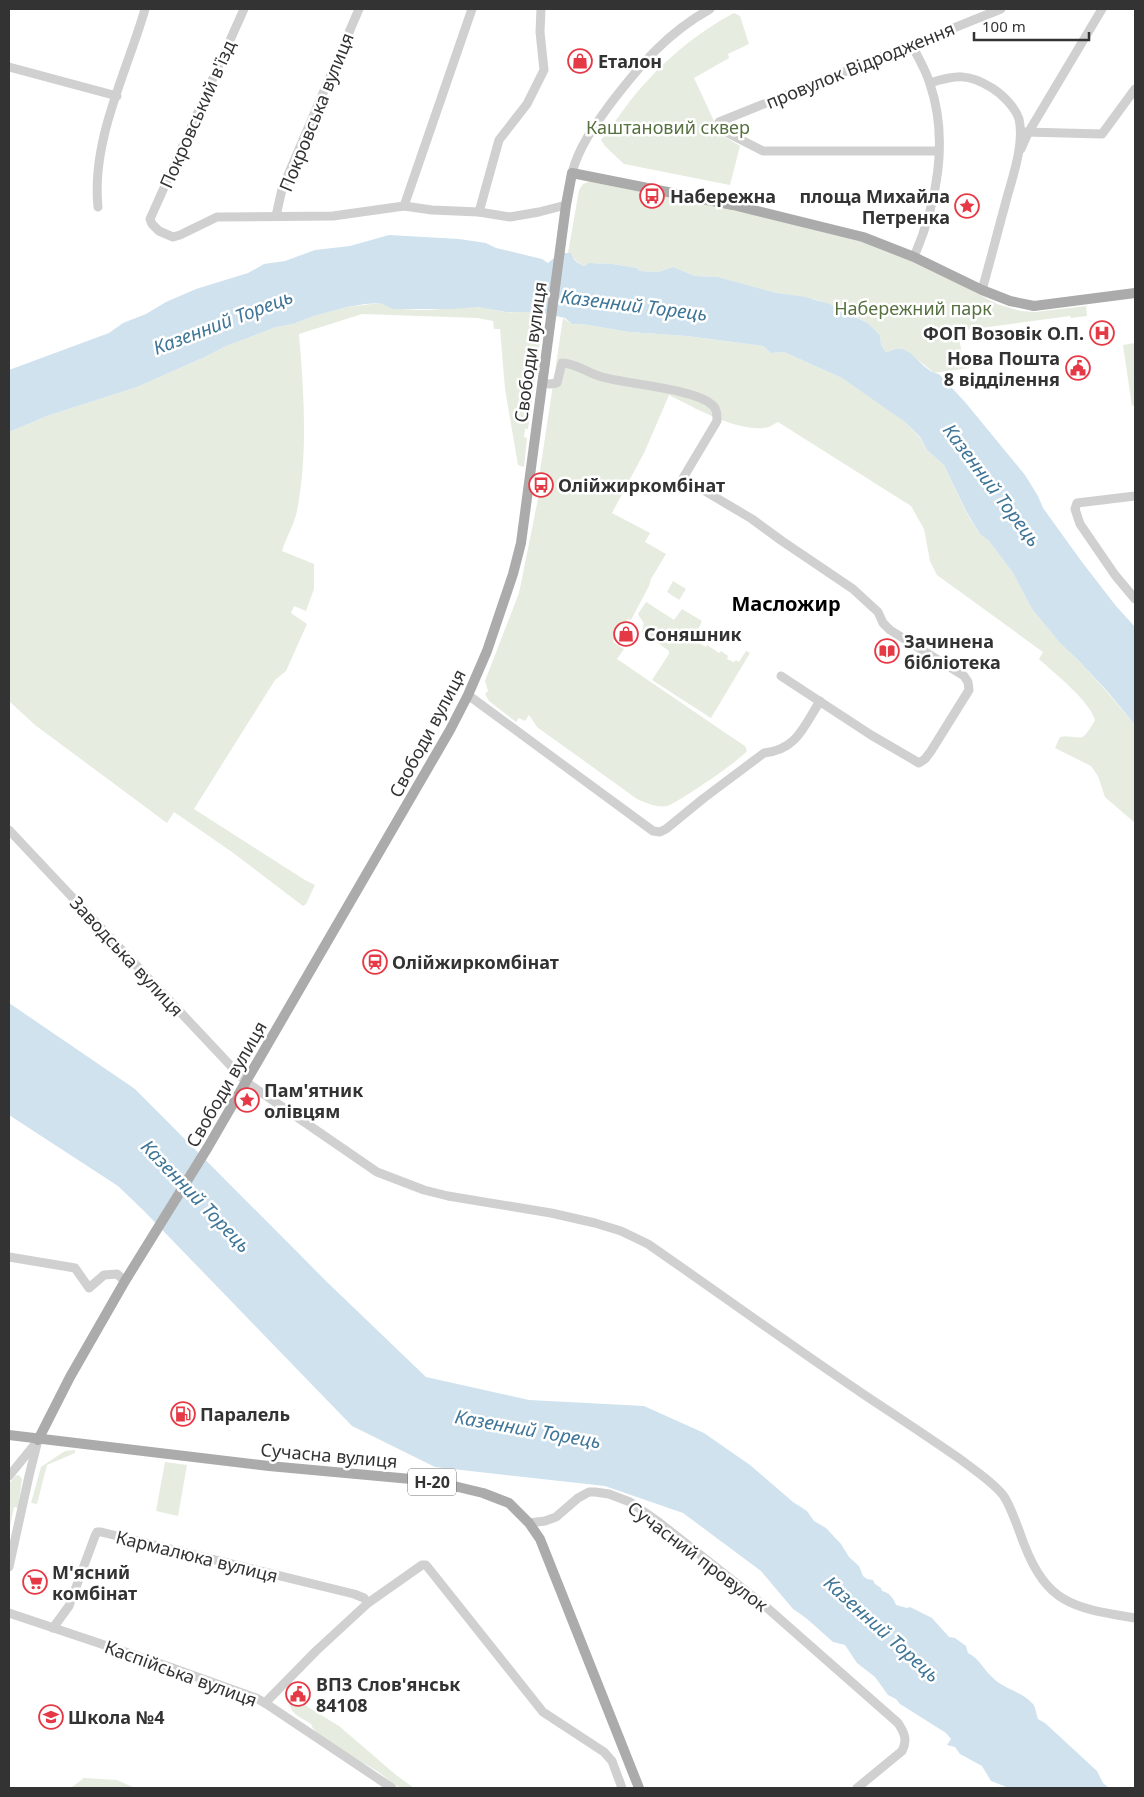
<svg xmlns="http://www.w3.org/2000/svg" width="1144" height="1797" viewBox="0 0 1144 1797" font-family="'Noto Sans',sans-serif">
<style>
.green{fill:#e6ecdf}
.water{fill:#cfe2ee}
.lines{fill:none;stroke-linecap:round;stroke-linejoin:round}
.minor{stroke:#d0d0d0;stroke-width:9}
.major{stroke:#ababab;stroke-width:10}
.labels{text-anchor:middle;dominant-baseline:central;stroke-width:5;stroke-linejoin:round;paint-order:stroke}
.shield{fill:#fff;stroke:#707070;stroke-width:1}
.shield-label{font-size:16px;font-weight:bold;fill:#333}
.poi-label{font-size:18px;font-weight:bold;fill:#333;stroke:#fff;text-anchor:start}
.street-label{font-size:18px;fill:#333;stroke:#fff}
.park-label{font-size:18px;fill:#56703f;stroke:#fff}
.water-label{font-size:19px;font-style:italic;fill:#3f7597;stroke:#fff}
.quarter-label{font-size:20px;font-weight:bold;fill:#000;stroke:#fff}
</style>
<rect width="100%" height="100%" fill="#fff"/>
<!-- green -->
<g class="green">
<path d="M734 13 740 16 749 44 728 54 729 58 694 78 720 134 740 146 730 185 624 164 605 146 601 140C617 120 631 97 649 79 674 52 702 30 734 13Z"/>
<path d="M591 181 722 207 862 240 895 253 954 281 997 304 1021 311 1035 312 1086 306 1087 316 1071 318 1070 316 958 331 962 355H967L969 368 934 373C930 369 906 350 902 349 897 347 891 351 886 352L881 345 880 335 868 323 818 300 777 293 718 277 695 276 673 267 658 272 640 271 637 268 613 264 594 263 585 266 581 265 568 253 579 190 583 184Z"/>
<path d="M380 303C409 315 444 308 475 307 485 307 495 311 506 312 518 313 531 310 544 314L528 429H525L524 437 527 438 524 467 518 465 505 389 500 329H494L493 321 477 318 362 314 299 334C304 393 308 454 297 511 294 525 286 538 282 551L314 564V589L306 611 294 606 291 613 307 624 286 671 275 680 194 809 305 880 315 885 306 904 303 906 232 852 174 812 167 823 35 725 9 701V432L47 416 137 387 207 356 224 347 276 327 293 324 314 316 347 307Z"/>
<path d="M563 318 572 324H582L629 332 687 336 763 346 771 353 784 352 842 378 887 409 905 422 920 438 927 450 944 465 967 514 980 534 989 541 1013 573 1032 609 1060 643 1077 659 1108 693 1135 725V823L1105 797 1098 776 1091 766 1055 748 1060 737C1082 734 1080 747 1095 720 1089 700 1055 674 1039 659L1043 652 937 575 930 561 924 529 911 506 778 422C774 424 769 428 764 428 735 431 695 408 669 395L645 451 612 513 650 533 645 542 666 554 651 579 649 586 631 620 628 619 613 642 624 649 617 659 727 734 745 746 747 751C739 761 679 802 667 806 657 808 646 803 637 799L537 727 529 715 525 721 519 718 516 722 489 701 485 694 488 691 485 681 519 593 539 494 540 491 544 490 545 481 543 480 540 471Z"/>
<path d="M1135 343V405L1132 406 1123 345Z"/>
<path d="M673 581 686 589 679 600 667 592Z"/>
<path d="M646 602 674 620 682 609 702 621 694 638 696 640V641L706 647 707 645 719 653 721 651 728 656 727 659 734 662 736 660 739 662 746 651 750 653 711 718 652 680 669 654V651L642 632 644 624 638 614Z"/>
<path d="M75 1450V1453L47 1465 37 1504 31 1503 41 1467 65 1451Z"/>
<path d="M165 1462 187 1465 178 1516 156 1511Z"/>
<path d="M19 1475 22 1479 18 1508 14 1507 9 1531V1484L15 1476Z"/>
<path d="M290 1696 339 1726 396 1775 414 1788C409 1788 403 1789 399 1787 391 1783 384 1776 377 1771 363 1762 315 1739 311 1724 300 1716 287 1714 290 1696Z"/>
<path d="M84 1778 117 1780 135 1788H71Z"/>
</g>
<!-- water -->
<g class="water">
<path d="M389 235 459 239 486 243 496 248 542 259 548 263 560 253H571C572 259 579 265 585 266L589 263 613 264 637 268 640 271 658 272 673 267 695 276 718 277 777 293 805 297 830 304 839 310 868 323 880 335 881 345 886 352C891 351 897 347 902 349 916 353 924 372 939 374L965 402 1025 475 1038 496 1043 508 1082 562 1116 606 1135 627V725L1108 692 1077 659 1060 643 1032 609 1013 573 989 541 980 534 967 513 944 465 927 450 920 437 905 422 842 378 784 352 771 353 763 346 687 336 629 332 582 324H572L565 318 538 312H506L478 307 452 309H393L380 303 365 304 347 307 314 316 293 324 276 327 224 347 207 356 137 387 47 416 9 432V370L109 333 123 323 146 314 166 302 196 289 248 273 264 264 285 261 315 250 350 246Z"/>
<path d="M9 1003 135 1089 328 1283 426 1377 529 1400 644 1406 704 1433 750 1465 793 1502 807 1511 814 1521 826 1528 841 1544 849 1557 859 1566 863 1576 867 1579 873 1580 875 1584 881 1588 882 1591C889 1592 894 1599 896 1605L907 1608 910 1607 932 1618 949 1637 955 1638 966 1646 968 1653C979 1658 984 1670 993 1678 1005 1690 1022 1691 1033 1704 1036 1708 1036 1714 1038 1719L1045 1723 1097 1771 1103 1783 1109 1788H1009L991 1781 982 1766 960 1754 955 1747 947 1745 951 1739 946 1733 900 1704 896 1699 888 1695 875 1677 857 1663 845 1645 833 1642 806 1618 793 1609 761 1571 683 1513 605 1486 435 1467 352 1426 143 1210 118 1186 9 1115Z"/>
</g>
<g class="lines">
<!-- minor -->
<g class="minor">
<path d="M244 9 150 219 152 224 159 231 173 237 180 235 217 217 333 216 404 206 432 210 479 212 510 217 539 212 566 205"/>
<path d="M912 45C918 58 926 70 930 84 949 140 937 203 914 257"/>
<path d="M9 67 117 96"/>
<path d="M930 83C956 75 968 73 992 88 1002 94 1015 107 1019 119 1025 145 1011 181 1005 205 997 234 990 262 982 290"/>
<path d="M1025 132 1102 134 1135 89"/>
<path d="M1021 149 1028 133 1102 9"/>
<path d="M939 151H763L724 131 719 122 1001 9"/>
<path d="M572 173C579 146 595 125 611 103 641 64 667 33 710 9"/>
<path d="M404 206 472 9"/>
<path d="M98 207C91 140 127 72 145 9"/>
<path d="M479 212 499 140 527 104 544 70 540 32 541 9"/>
<path d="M276 216 282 189 359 9"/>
<path d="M542 383 550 384 557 383 562 363C576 363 589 374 602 377 627 384 694 389 711 404 717 408 717 414 717 421L683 478 752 519 782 541 853 589 878 612 883 623 890 630 964 676 968 682 969 690 931 751 925 759 919 763 871 735 781 676"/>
<path d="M1135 496 1077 503 1075 509 1080 524 1115 575 1135 599"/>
<path d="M468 695 653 831 660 832 666 829 704 798 764 753C797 750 804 726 820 701"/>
<path d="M9 830 246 1082 377 1172 424 1190 448 1196 551 1213 595 1223 621 1231 648 1244C723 1296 796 1349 872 1400 901 1419 931 1439 960 1459 974 1470 992 1481 1003 1495 1011 1506 1019 1531 1024 1544 1048 1606 1076 1608 1135 1618"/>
<path d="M9 1257 75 1268 89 1288 104 1275 117 1274 125 1281"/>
<path d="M9 1476 35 1444"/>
<path d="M529 1523 545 1521 556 1517 578 1498 589 1492H595L609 1494 630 1502 660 1523 765 1606 898 1723C904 1732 908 1740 902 1751L857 1788"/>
<path d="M9 1567 29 1476 38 1440"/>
<path d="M9 1613 167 1666 256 1698 265 1703 392 1788"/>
<path d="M53 1628 69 1606 95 1536 97 1532H101L354 1594 364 1598 368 1603"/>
<path d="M265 1703 316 1651 368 1603 422 1565H426L543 1712 604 1752 612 1761 622 1788"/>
</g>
<!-- major -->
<g class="major">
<path d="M9 1435 269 1466 411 1479 458 1487 483 1493 509 1503 529 1523 540 1539 639 1788"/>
<path d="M38 1440 70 1377 125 1281 208 1147 450 730 468 695 487 651 513 574 521 543 566 205 572 173 733 205 863 237 914 257 982 290 1010 301 1034 306 1135 293"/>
</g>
</g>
<!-- icons -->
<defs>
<g id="shop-ring" transform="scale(1.25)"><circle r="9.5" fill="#fff" stroke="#e63946" stroke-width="1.5"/><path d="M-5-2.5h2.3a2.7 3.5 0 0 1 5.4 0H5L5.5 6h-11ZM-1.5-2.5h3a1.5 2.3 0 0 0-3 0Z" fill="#e63946"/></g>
<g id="bus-ring" transform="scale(1.25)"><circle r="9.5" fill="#fff" stroke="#e63946" stroke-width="1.5"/><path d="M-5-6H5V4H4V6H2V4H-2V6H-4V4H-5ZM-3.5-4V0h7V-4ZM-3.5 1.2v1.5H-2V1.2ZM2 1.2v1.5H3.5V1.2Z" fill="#e63946"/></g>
<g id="sight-ring" transform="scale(1.25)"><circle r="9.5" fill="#fff" stroke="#e63946" stroke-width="1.5"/><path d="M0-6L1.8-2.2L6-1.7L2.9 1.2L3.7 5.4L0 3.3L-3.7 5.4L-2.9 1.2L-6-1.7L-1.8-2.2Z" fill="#e63946"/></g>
<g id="hospital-ring" transform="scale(1.25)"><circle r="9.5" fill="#fff" stroke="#e63946" stroke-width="1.5"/><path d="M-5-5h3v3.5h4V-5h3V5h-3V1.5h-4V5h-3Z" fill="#e63946"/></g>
<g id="civic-ring" transform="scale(1.25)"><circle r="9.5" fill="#fff" stroke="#e63946" stroke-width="1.5"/><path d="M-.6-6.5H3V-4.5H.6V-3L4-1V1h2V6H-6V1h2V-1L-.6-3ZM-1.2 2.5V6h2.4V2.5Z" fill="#e63946"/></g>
<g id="library-ring" transform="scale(1.25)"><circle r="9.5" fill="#fff" stroke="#e63946" stroke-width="1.5"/><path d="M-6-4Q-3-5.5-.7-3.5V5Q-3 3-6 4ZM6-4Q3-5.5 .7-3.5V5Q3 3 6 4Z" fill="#e63946"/></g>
<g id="station-ring" transform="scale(1.25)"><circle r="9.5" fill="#fff" stroke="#e63946" stroke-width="1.5"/><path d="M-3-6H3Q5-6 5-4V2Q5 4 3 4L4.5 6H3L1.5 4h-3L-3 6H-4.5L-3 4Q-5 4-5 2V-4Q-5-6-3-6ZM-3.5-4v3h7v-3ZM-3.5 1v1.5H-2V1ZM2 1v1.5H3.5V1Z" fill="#e63946"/></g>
<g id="fuel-ring" transform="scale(1.25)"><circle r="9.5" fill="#fff" stroke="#e63946" stroke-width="1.5"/><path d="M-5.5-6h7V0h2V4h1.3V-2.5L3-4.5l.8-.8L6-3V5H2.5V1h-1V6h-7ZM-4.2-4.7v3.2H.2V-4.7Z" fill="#e63946"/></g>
<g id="supermarket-ring" transform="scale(1.25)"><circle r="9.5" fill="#fff" stroke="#e63946" stroke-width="1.5"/><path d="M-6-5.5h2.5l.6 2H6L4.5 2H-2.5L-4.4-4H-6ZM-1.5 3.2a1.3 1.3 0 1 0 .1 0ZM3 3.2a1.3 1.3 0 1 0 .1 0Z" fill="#e63946"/></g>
<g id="school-ring" transform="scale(1.25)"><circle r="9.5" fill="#fff" stroke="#e63946" stroke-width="1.5"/><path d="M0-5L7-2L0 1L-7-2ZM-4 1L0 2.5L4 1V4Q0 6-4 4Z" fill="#e63946"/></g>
</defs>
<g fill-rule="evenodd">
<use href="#shop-ring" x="580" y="61"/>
<use href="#bus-ring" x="652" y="196"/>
<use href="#sight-ring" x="967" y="206"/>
<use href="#hospital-ring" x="1102" y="333"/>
<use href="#civic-ring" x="1078" y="368"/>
<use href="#bus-ring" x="541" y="485"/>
<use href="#shop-ring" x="626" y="634"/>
<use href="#library-ring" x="887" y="651"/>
<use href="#station-ring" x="375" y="962"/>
<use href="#sight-ring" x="247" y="1100"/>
<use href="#fuel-ring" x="183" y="1414"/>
<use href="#supermarket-ring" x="35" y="1582"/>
<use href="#civic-ring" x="298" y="1694"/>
<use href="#school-ring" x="51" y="1717"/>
</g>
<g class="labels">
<!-- shield labels -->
<rect class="shield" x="408" y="1468.5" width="48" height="27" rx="4"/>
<g class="shield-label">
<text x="432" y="1482">Н-20</text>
</g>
<!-- poi labels -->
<g class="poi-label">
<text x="598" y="61">Еталон</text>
<text x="670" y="196">Набережна</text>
<text x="950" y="196" text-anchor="end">площа Михайла<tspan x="950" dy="21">Петренка</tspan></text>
<text x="1084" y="333" text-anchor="end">ФОП Возовік О.П.</text>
<text x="1060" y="358" text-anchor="end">Нова Пошта<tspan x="1060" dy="21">8 відділення</tspan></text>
<text x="558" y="485">Олійжиркомбінат</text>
<text x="644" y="634">Соняшник</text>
<text x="904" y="641">Зачинена<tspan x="904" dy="21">бібліотека</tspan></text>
<text x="392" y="962">Олійжиркомбiнат</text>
<text x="264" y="1090">Пам'ятник<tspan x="264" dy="21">олівцям</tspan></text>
<text x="200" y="1414">Паралель</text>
<text x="52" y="1572">М'ясний<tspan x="52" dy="21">комбінат</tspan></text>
<text x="316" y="1684">ВПЗ Слов'янськ<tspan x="316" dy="21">84108</tspan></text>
<text x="68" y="1717">Школа №4</text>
</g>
<!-- street labels -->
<g class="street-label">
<text transform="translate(860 65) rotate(-22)">провулок Відродження</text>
<text transform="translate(316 112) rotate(-68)">Покровська вулиця</text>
<text transform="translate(197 114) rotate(-66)">Покровський в'їзд</text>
<text transform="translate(530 352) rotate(-82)">Свободи вулиця</text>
<text transform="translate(427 733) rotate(-62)">Свободи вулиця</text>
<text transform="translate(127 956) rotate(47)">Заводська вулиця</text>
<text transform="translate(226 1084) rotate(-60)">Свободи вулиця</text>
<text transform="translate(329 1455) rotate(5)">Сучасна вулиця</text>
<text transform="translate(197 1556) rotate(14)">Кармалюка вулиця</text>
<text transform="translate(698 1556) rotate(37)">Сучасний провулок</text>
<text transform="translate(181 1673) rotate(20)">Каспійська вулиця</text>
</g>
<!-- park labels -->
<g class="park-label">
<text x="668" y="127">Каштановий сквер</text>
<text x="913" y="308">Набережний парк</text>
</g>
<!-- water labels -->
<g class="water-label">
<text transform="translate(634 305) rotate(7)">Казенний Торець</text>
<text transform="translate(223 322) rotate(-21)">Казенний Торець</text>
<text transform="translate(992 485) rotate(53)">Казенний Торець</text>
<text transform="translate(196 1196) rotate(46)">Казенний Торець</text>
<text transform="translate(528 1429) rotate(10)">Казенний Торець</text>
<text transform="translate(882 1629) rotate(42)">Казенний Торець</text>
</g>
<!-- quarter labels -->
<g class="quarter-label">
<text x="786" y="603">Масложир</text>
</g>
</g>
<!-- border -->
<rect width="1144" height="1797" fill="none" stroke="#333333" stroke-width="20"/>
<!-- scale -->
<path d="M974 32v8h115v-8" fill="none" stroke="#333333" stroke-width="2.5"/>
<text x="982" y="32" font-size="15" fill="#333333" stroke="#ffffff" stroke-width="4" paint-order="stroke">100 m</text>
</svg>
